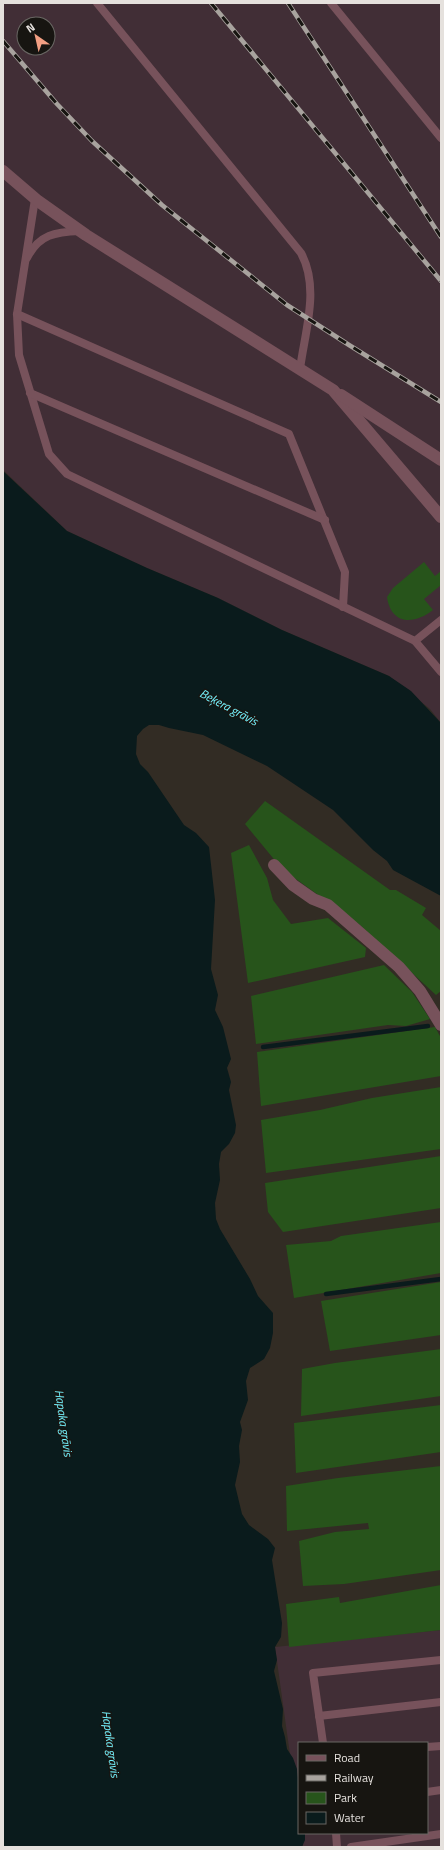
<svg xmlns="http://www.w3.org/2000/svg" width="444" height="1850" viewBox="0 0 444 1850" font-family="'Titillium Web',sans-serif">
<style>
.industrial{fill:#412e36;fill-rule:evenodd}
.green{fill:#27541b}
.water{fill:#0a1b1c}
.lines{fill:none;stroke-linecap:round;stroke-linejoin:round}
.stream{stroke:#0a1b1c;stroke-width:4.5}
.lane{stroke:#77525b;stroke-width:8}
.street{stroke:#77525b;stroke-width:12}
.rail-casing{stroke:#a8a39e;stroke-width:4.5}
.rail{stroke:#171511;stroke-width:3;stroke-dasharray:9;stroke-linecap:butt}
.labels{text-anchor:middle;dominant-baseline:central;stroke-width:3;stroke-linejoin:round;paint-order:stroke}
.water-label{font-size:12px;font-style:italic;fill:#74f4ff;stroke:#171511}
</style>
<rect width="100%" height="100%" fill="#322c24"/>
<!-- industrial -->
<g class="industrial">
<path d="M3 3H441V723L430 709 389 676 282 630 218 598 147 568 67 531 3 470ZM24 24H48V48H24Z"/>
<path d="M441 1630V1847H303L301 1833H427V1743H299V1819L275 1647Z"/>
</g>
<!-- green -->
<g class="green">
<path d="M424 562 435 576 441 571V585L424 599 433 610C414 625 391 625 387 597L393 588Z"/>
<path d="M265 801 390 890H396L426 908 422 915 441 931V991L436 995 360 925 282 869 245 824Z"/>
<path d="M249 845 267 878 273 900 291 924 328 918 366 948 365 957 248 983 231 853Z"/>
<path d="M384 965 412 992 430 1019 406 1026 388 1025 256 1044 251 996Z"/>
<path d="M435 1027 441 1038V1076L261 1106 257 1052Z"/>
<path d="M441 1087V1149L266 1173 261 1120 320 1110 372 1098Z"/>
<path d="M441 1156V1208L283 1232 268 1212 265 1183Z"/>
<path d="M441 1222V1273L294 1298 286 1245 331 1241 341 1236Z"/>
<path d="M441 1282V1335L330 1351 321 1301Z"/>
<path d="M441 1349V1396L301 1416 302 1369 335 1363Z"/>
<path d="M441 1405V1452L296 1473 294 1423Z"/>
<path d="M441 1466V1570L344 1584 303 1586 299 1541 335 1532 369 1529 368 1523 287 1531 286 1486 338 1478Z"/>
<path d="M441 1585V1630L289 1647 286 1604 339 1597 340 1603Z"/>
</g>
<!-- water -->
<path class="water" d="M3 471 67 531 147 568 218 598 282 630 389 676 411 691 441 723V896L393 870 387 861 373 850 333 810 267 766 203 735 169 728 159 725H149L143 729 137 736 136 754 140 764 148 772 184 825 196 833 209 847 215 900 211 969 218 995 215 1010 223 1027 231 1059 227 1068 231 1082 229 1090 236 1125 235 1133 229 1144 221 1152 219 1164 220 1180 215 1203 216 1219 220 1229 250 1279 258 1296 273 1313V1333L270 1348 264 1359 250 1368 246 1381 248 1400 240 1422 242 1430 239 1446 240 1462 235 1485 242 1514 249 1525 268 1539 275 1548 272 1560 282 1623 281 1637 275 1647 277 1660 274 1671 283 1709 282 1726 285 1737 287 1749 293 1758 297 1769 299 1786V1833H305V1840L302 1847H3Z"/>
<g class="lines">
<!-- stream -->
<g class="stream">
<path d="M263 1047 428 1026"/>
<path d="M326 1294 441 1279"/>
</g>
<!-- lane -->
<g class="lane">
<path d="M97 3 301 253C320 288 305 331 300 369"/>
<path d="M331 3 441 138"/>
<path d="M35 199 17 314 19 355 49 454 67 474 415 641 441 620"/>
<path d="M27 258C39 234 56 232 80 231"/>
<path d="M17 314 289 434 345 572 343 607"/>
<path d="M30 393 325 520"/>
<path d="M415 641 441 672"/>
<path d="M319 1716 441 1702"/>
<path d="M323 1743 313 1673 441 1660"/>
<path d="M427 1747 441 1746"/>
<path d="M427 1792 441 1790"/>
<path d="M336 1833 337 1847"/>
<path d="M351 1847 441 1834"/>
</g>
<!-- street -->
<g class="street">
<path d="M3 171 38 201 86 235 333 390 441 517"/>
<path d="M341 395 441 460"/>
<path d="M274 865 293 885 313 899 328 905 399 967 420 991 441 1025"/>
</g>
<!-- rail casing -->
<g class="rail-casing">
<g id="rail">
<path d="M211 3 441 281"/>
<path d="M288 3 441 237"/>
<path d="M3 41 57 104 92 141 162 205 287 305 349 345 441 402"/>
</g>
</g>
<!-- rail -->
<use href="#rail" class="rail"/>
</g>
<g class="labels">
<!-- water labels -->
<g class="water-label">
<text transform="translate(229 707) rotate(28)">Beķera grāvis</text>
<text transform="translate(64 1423) rotate(82)">Hapaka grāvis</text>
<text transform="translate(111 1744) rotate(82)">Hapaka grāvis</text>
</g>
</g>
<!-- border -->
<rect width="444" height="1850" fill="none" stroke="#e5e1dd" stroke-width="8"/>
<!-- legend -->
<rect x="298" y="1742" width="130" height="92" fill="#171511" stroke="#696763"/>
<rect x="306" y="1755" width="20" height="6" fill="#77525b" stroke="#696763"/>
<text x="334" y="1762" font-size="12" fill="#e5e1dd">Road</text>
<rect x="306" y="1775" width="20" height="6" fill="#a8a39e" stroke="#696763"/>
<text x="334" y="1782" font-size="12" fill="#e5e1dd">Railway</text>
<rect x="306" y="1792" width="20" height="12" fill="#27541b" stroke="#696763"/>
<text x="334" y="1802" font-size="12" fill="#e5e1dd">Park</text>
<rect x="306" y="1812" width="20" height="12" fill="#0a1b1c" stroke="#696763"/>
<text x="334" y="1822" font-size="12" fill="#e5e1dd">Water</text>
<!-- north arrow -->
<g transform="translate(36 36) rotate(326)"><circle r="19" fill="#171511" stroke="#696763"/>
<path d="M0-3L7 15L0 10L-7 15Z" fill="#f39f83"/>
<text y="-6" font-size="11" font-weight="bold" text-anchor="middle" fill="#e5e1dd">N</text>
</g>
</svg>
